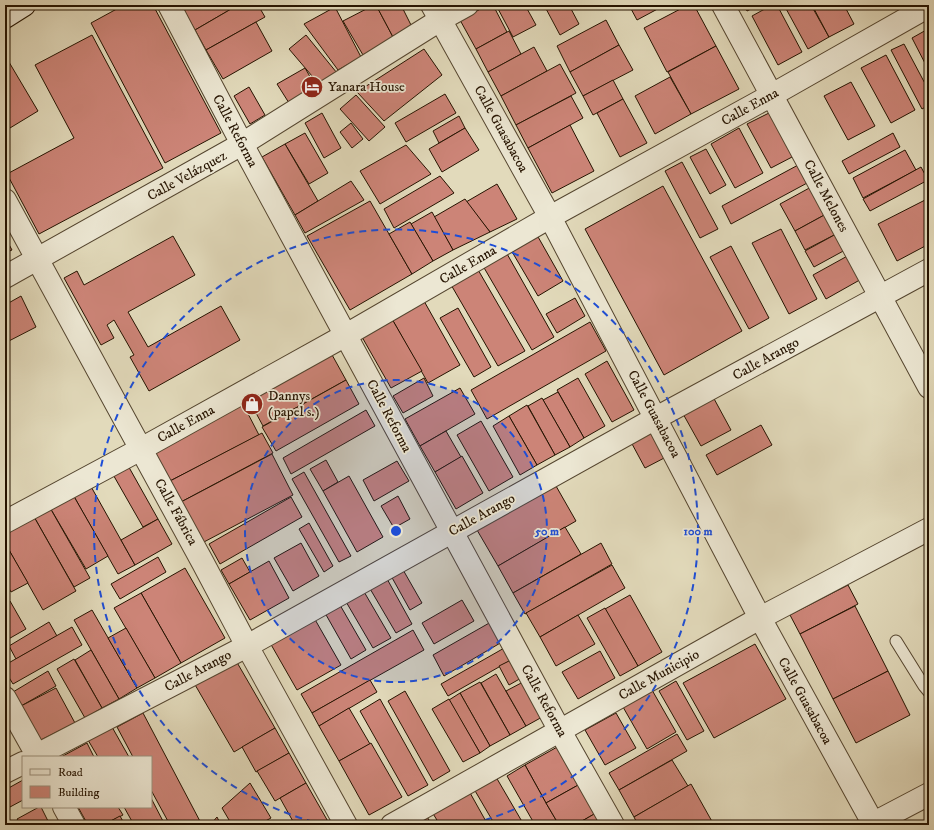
<svg xmlns="http://www.w3.org/2000/svg" width="934" height="830" viewBox="0 0 934 830" font-family="'IM FELL DW Pica',serif">
<style>
.building{fill:#cc8477;stroke:#251300}
.lines{fill:none;stroke-linecap:round;stroke-linejoin:round}
.service-casing{stroke:#54452f;stroke-width:13}
.minor-casing{stroke:#54452f;stroke-width:24}
.tertiary-casing{stroke:#54452f;stroke-width:24}
.secondary-casing{stroke:#251300;stroke-width:24}
.service{stroke:#ece7d3;stroke-width:11}
.minor{stroke:#ece7d3;stroke-width:22}
.tertiary{stroke:#ece7d3;stroke-width:22}
.secondary{stroke:#ece7d3;stroke-width:22}
.ring{fill:none;stroke:#1d4ed8;stroke-width:2;stroke-dasharray:7 5}
.labels{text-anchor:middle;dominant-baseline:central;stroke-width:3.5;stroke-linejoin:round;paint-order:stroke}
.poi-label{font-size:14px;fill:#251300;stroke:#ece7d3;text-anchor:start}
.street-label{font-size:14px;fill:#251300;stroke:#ece7d3}
.centre{fill:#1d4ed8;stroke:#ece7d3;stroke-width:2}
.ring-label{font-size:12px;text-anchor:middle;font-weight:bold;fill:#1d4ed8;stroke:#ece7d3;stroke-width:3.5;stroke-linejoin:round;paint-order:stroke}
</style>
<rect width="100%" height="100%" fill="#e2dabb"/>
<filter id="stains"><feTurbulence type="fractalNoise" baseFrequency=".005" numOctaves="4"/><feColorMatrix values="0 0 0 0 .2 0 0 0 0 .09 0 0 0 0 .02 0 0 0 .5 -.17"/></filter>
<radialGradient id="worn" r=".72"><stop offset=".6" stop-color="#630" stop-opacity="0"/><stop offset="1" stop-color="#630" stop-opacity=".3"/></radialGradient>
<!-- building -->
<g class="building">
<path d="M124 5H153L221 133 165 163 91 23Z"/>
<path d="M190 5H238L195 30 183 9Z"/>
<path d="M238 5H258L265 17 206 50 195 30Z"/>
<path d="M374 5H376L393 37 363 55 343 21Z"/>
<path d="M376 5H401L411 25 393 37Z"/>
<path d="M488 5H493L507 32 476 49 460 20Z"/>
<path d="M496 5H525L536 25 513 37Z"/>
<path d="M544 5H569L579 24 560 35Z"/>
<path d="M629 5H665L637 20Z"/>
<path d="M688 5H694L716 46 667 72 644 28Z"/>
<path d="M744 5H759L747 11Z"/>
<path d="M772 5H777L802 52 778 65 752 16Z"/>
<path d="M784 5H811L829 37 808 49Z"/>
<path d="M812 5H844L854 24 829 37Z"/>
<path d="M335 7 361 57 338 70 304 24Z"/>
<path d="M606 20 619 45 570 72 557 46Z"/>
<path d="M256 22 272 51 223 79 206 50Z"/>
<path d="M928 29 929 30V71L912 38Z"/>
<path d="M509 31 521 54 488 72 476 49Z"/>
<path d="M92 35 163 168 39 234 7 174 74 138 35 65Z"/>
<path d="M306 35 337 73 318 83 289 49Z"/>
<path d="M904 44 929 91V105L922 109 891 50Z"/>
<path d="M619 45 633 70 583 96 570 72Z"/>
<path d="M716 46 739 89 691 114 668 72Z"/>
<path d="M534 47 547 71 501 96 488 72Z"/>
<path d="M424 49 442 75 384 121 357 92Z"/>
<path d="M886 55 915 110 891 123 861 68Z"/>
<path d="M6 57 38 111 5 131V58Z"/>
<path d="M560 64 576 93 516 125 501 96Z"/>
<path d="M305 68 316 87 289 103 277 84Z"/>
<path d="M670 77 691 114 655 134 635 96Z"/>
<path d="M613 80 623 99 593 115 583 96Z"/>
<path d="M851 82 875 126 848 140 824 96Z"/>
<path d="M249 87 265 115 250 124 234 96Z"/>
<path d="M445 94 456 113 406 142 395 123Z"/>
<path d="M356 95 385 127 369 141 340 109Z"/>
<path d="M571 96 583 118 528 148 516 125Z"/>
<path d="M623 99 647 143 620 157 597 113Z"/>
<path d="M771 112 794 156 771 168 747 124Z"/>
<path d="M322 113 341 148 324 158 305 123Z"/>
<path d="M459 116 465 128 439 143 433 131Z"/>
<path d="M351 123 363 139 352 148 340 132Z"/>
<path d="M570 125 594 171 552 193 528 148Z"/>
<path d="M465 128 479 150 442 172 429 149Z"/>
<path d="M739 128 763 173 735 188 711 144Z"/>
<path d="M305 133 328 173 309 184 285 144Z"/>
<path d="M893 133 900 147 849 174 842 161Z"/>
<path d="M285 144 318 201 295 215 262 157Z"/>
<path d="M406 145 431 174 380 204 360 171Z"/>
<path d="M706 149 726 185 710 194 690 157Z"/>
<path d="M905 150 916 170 863 198 853 178Z"/>
<path d="M682 162 718 229 700 238 665 171Z"/>
<path d="M800 164 809 182 731 224 722 206Z"/>
<path d="M921 167 928 180 870 211 863 199Z"/>
<path d="M440 176 454 193 394 228 384 209Z"/>
<path d="M351 181 364 200 305 233 295 215Z"/>
<path d="M497 184 517 219 490 232 466 202Z"/>
<path d="M663 186 742 331 664 375 585 229Z"/>
<path d="M813 186 828 213 795 231 780 204Z"/>
<path d="M465 199 490 232 453 250 434 217Z"/>
<path d="M927 199 929 203V244L897 261 878 224Z"/>
<path d="M370 201 412 274 350 310 307 236Z"/>
<path d="M432 212 453 250 433 261 411 224Z"/>
<path d="M828 213 838 233 805 250 795 231Z"/>
<path d="M410 222 433 261 412 274 389 234Z"/>
<path d="M781 229 817 299 789 314 752 243Z"/>
<path d="M838 233 847 249 814 267 805 251Z"/>
<path d="M537 235 563 281 538 296 511 250Z"/>
<path d="M173 236 195 275 128 312 148 347 221 306 240 340 149 391 130 357 134 355 114 320 107 325 114 338 101 345 64 278 77 271 84 285Z"/>
<path d="M5 237 12 250 5 253Z"/>
<path d="M731 246 769 318 749 329 710 257Z"/>
<path d="M506 252 554 337 532 350 483 266Z"/>
<path d="M851 254 865 277 826 299 813 275Z"/>
<path d="M477 268 525 351 498 366 450 283Z"/>
<path d="M21 296 36 327 5 343V305Z"/>
<path d="M575 298 585 316 557 333 546 314Z"/>
<path d="M424 301 460 365 428 383 392 319Z"/>
<path d="M458 308 491 367 474 377 440 318Z"/>
<path d="M392 319 422 371 391 388 362 337Z"/>
<path d="M590 322 606 351 487 419 471 390Z"/>
<path d="M331 353 346 380 263 426 249 400Z"/>
<path d="M607 361 634 410 612 422 585 374Z"/>
<path d="M424 378 433 396 403 413 393 396Z"/>
<path d="M578 378 605 426 584 438 557 390Z"/>
<path d="M346 380 359 404 276 451 262 427Z"/>
<path d="M460 388 475 414 420 446 405 419Z"/>
<path d="M558 392 584 438 570 447 543 400Z"/>
<path d="M712 395 731 430 701 446 682 412Z"/>
<path d="M542 398 570 447 555 455 528 406Z"/>
<path d="M243 404 259 435 170 481 154 450Z"/>
<path d="M527 405 555 455 537 465 509 416Z"/>
<path d="M366 410 375 426 291 474 283 458Z"/>
<path d="M509 416 537 465 520 475 493 426Z"/>
<path d="M481 421 513 477 489 491 457 435Z"/>
<path d="M761 425 772 445 717 475 706 455Z"/>
<path d="M653 430 668 456 645 468 631 442Z"/>
<path d="M446 431 461 457 435 472 420 446Z"/>
<path d="M262 433 273 453 181 502 170 481Z"/>
<path d="M272 454 293 495 202 543 181 502Z"/>
<path d="M462 456 483 493 456 509 435 472Z"/>
<path d="M326 460 338 482 323 491 310 469Z"/>
<path d="M397 461 409 481 374 501 363 480Z"/>
<path d="M126 462 158 519 143 527 111 471Z"/>
<path d="M304 472 351 556 339 562 292 479Z"/>
<path d="M349 476 383 537 357 552 323 491Z"/>
<path d="M89 483 135 565 118 574 72 493Z"/>
<path d="M556 486 576 521 498 566 477 530Z"/>
<path d="M72 493 108 556 86 569 49 506Z"/>
<path d="M398 496 410 519 394 528 381 506Z"/>
<path d="M291 497 302 517 220 564 209 544Z"/>
<path d="M49 506 90 578 74 587 33 515Z"/>
<path d="M33 515 76 591 43 610 5 543V531Z"/>
<path d="M158 519 172 544 135 565 121 540Z"/>
<path d="M309 523 333 566 324 572 299 529Z"/>
<path d="M565 527 581 554 513 593 498 566Z"/>
<path d="M5 543 28 583 11 592 5 581Z"/>
<path d="M301 543 319 576 293 591 274 558Z"/>
<path d="M601 543 612 564 525 614 513 593Z"/>
<path d="M158 557 166 572 120 599 111 584Z"/>
<path d="M242 558 250 572 229 584 221 570Z"/>
<path d="M269 561 289 598 250 620 229 584Z"/>
<path d="M612 565 625 588 540 637 526 613Z"/>
<path d="M185 568 225 638 181 663 141 593Z"/>
<path d="M402 568 422 603 410 610 390 574Z"/>
<path d="M386 577 412 624 396 633 369 587Z"/>
<path d="M848 585 858 604 800 634 790 615Z"/>
<path d="M363 590 391 638 373 648 345 600Z"/>
<path d="M141 593 181 663 155 678 114 608Z"/>
<path d="M630 595 662 652 638 666 605 609Z"/>
<path d="M462 600 474 621 434 644 422 623Z"/>
<path d="M10 601 26 629 5 641V605Z"/>
<path d="M340 605 366 650 351 659 325 613Z"/>
<path d="M855 606 888 671 833 699 800 634Z"/>
<path d="M605 608 638 666 620 676 587 618Z"/>
<path d="M92 610 137 688 119 699 74 620Z"/>
<path d="M578 615 595 644 556 666 540 637Z"/>
<path d="M313 616 341 665 297 690 269 641Z"/>
<path d="M49 622 57 636 16 659 9 646Z"/>
<path d="M491 622 502 642 444 676 433 655Z"/>
<path d="M72 627 82 645 13 684 5 671V665Z"/>
<path d="M126 628 155 678 137 688 108 638Z"/>
<path d="M413 630 424 650 312 713 301 694Z"/>
<path d="M755 644 786 699 714 738 683 683Z"/>
<path d="M506 647 513 659 448 696 441 684Z"/>
<path d="M91 650 119 699 102 708 75 660Z"/>
<path d="M600 651 615 678 578 699 562 672Z"/>
<path d="M74 659 102 708 85 718 57 669Z"/>
<path d="M235 659 275 728 234 752 194 683Z"/>
<path d="M513 659 523 677 509 685 499 666Z"/>
<path d="M48 671 56 686 21 706 13 692Z"/>
<path d="M888 671 910 715 856 743 833 699Z"/>
<path d="M496 674 526 726 510 735 481 683Z"/>
<path d="M370 680 377 692 319 726 312 713Z"/>
<path d="M525 681 544 716 526 726 506 691Z"/>
<path d="M676 681 704 731 687 740 659 691Z"/>
<path d="M480 682 510 735 490 746 460 693Z"/>
<path d="M56 688 75 723 39 741 21 706Z"/>
<path d="M652 690 676 732 647 749 623 707Z"/>
<path d="M405 691 450 771 433 781 388 701Z"/>
<path d="M460 693 490 746 480 753 449 700Z"/>
<path d="M380 699 428 785 408 796 360 711Z"/>
<path d="M449 699 480 753 463 762 432 709Z"/>
<path d="M349 708 370 744 339 761 319 726Z"/>
<path d="M143 713 202 825H170L151 790V757H133L117 727Z"/>
<path d="M616 713 636 748 605 765 585 730Z"/>
<path d="M112 727 129 757H98L88 740Z"/>
<path d="M275 728 289 753 256 772 242 747Z"/>
<path d="M677 734 687 751 619 790 609 773Z"/>
<path d="M87 743 94 757H61Z"/>
<path d="M371 743 402 797 369 815 339 761Z"/>
<path d="M559 746 580 784 546 803 525 765Z"/>
<path d="M289 753 306 783 275 801 257 771Z"/>
<path d="M672 760 688 786 634 817 619 790Z"/>
<path d="M525 765 546 803 559 825H535L507 776Z"/>
<path d="M496 777 524 825H495L474 789Z"/>
<path d="M23 780V800L10 807 5 797V790Z"/>
<path d="M250 783 271 818 258 825H232L222 808Z"/>
<path d="M306 783 330 825H295L280 798Z"/>
<path d="M580 784 596 813 575 825H559L546 803Z"/>
<path d="M691 784 714 825H638L634 817Z"/>
<path d="M469 791 488 825H440L432 812Z"/>
<path d="M151 798 165 825H134L124 807H151Z"/>
<path d="M39 807H41L50 825H21L17 819Z"/>
<path d="M78 807H118L123 815 103 825H88Z"/>
<path d="M596 813 605 825H575Z"/>
<path d="M426 815 432 825H409Z"/>
<path d="M120 816 125 825H103Z"/>
<path d="M217 817 221 825H210Z"/>
</g>
<g class="lines">
<!-- service casing -->
<g class="service-casing">
<path id="service" d="M896 641 924 686 929 692"/>
</g>
<!-- minor casing -->
<g class="minor-casing">
<g id="minor">
<path d="M432 5 550 217 760 618 874 825"/>
<path d="M723 5 929 387"/>
<path d="M5 277 242 144 440 20 467 5"/>
<path d="M5 522 141 449 346 335 550 217 772 95 929 6"/>
<path d="M5 698 38 757"/>
<path d="M33 757 247 646 656 418 929 270"/>
<path d="M5 772 23 763"/>
<path d="M64 807 74 825"/>
<path d="M392 825 760 618 929 529"/>
<path d="M870 825 929 794"/>
</g>
</g>
<!-- tertiary casing -->
<g class="tertiary-casing">
<g id="tertiary">
<path d="M169 5 242 144 560 731 613 825"/>
<path d="M5 200 203 563 247 646 346 825"/>
</g>
</g>
<!-- secondary casing -->
<g class="secondary-casing">
<path id="secondary" d="M5 17 24 5"/>
</g>
<!-- service -->
<use href="#service" class="service"/>
<!-- minor -->
<use href="#minor" class="minor"/>
<!-- tertiary -->
<use href="#tertiary" class="tertiary"/>
<!-- secondary -->
<use href="#secondary" class="secondary"/>
</g>
<!-- distance rings -->
<circle cx="396" cy="531" r="151" fill="#1d4ed8" fill-opacity=".12"/>
<g class="ring">
<circle cx="396" cy="531" r="151"/>
<path d="M325 825A302 302 0 1 1 467 825"/>
</g>
<!-- icons -->
<defs>
<g id="hotel-disc" transform="scale(1.15)"><circle r="9.5" fill="#8f2418" stroke="#ece7d3"/><path d="M-6-4.5h1.5V1H6V5H4.5V3h-9V5H-6ZM-4 0a1.8 1.8 0 1 1 3.6 0ZM.5 0V-2.5h3Q6-2.5 6 0Z" fill="#fff"/></g>
<g id="shop-disc" transform="scale(1.15)"><circle r="9.5" fill="#8f2418" stroke="#ece7d3"/><path d="M-5-2.5h2.3a2.7 3.5 0 0 1 5.4 0H5L5.5 6h-11ZM-1.5-2.5h3a1.5 2.3 0 0 0-3 0Z" fill="#fff"/></g>
</defs>
<g fill-rule="evenodd">
<use href="#hotel-disc" x="312" y="87"/>
<use href="#shop-disc" x="252" y="404"/>
</g>
<g class="labels">
<!-- poi labels -->
<g class="poi-label">
<text x="328" y="87">Yanara House</text>
<text x="268" y="396">Dannys<tspan x="268" dy="16">(papel s.)</tspan></text>
</g>
<!-- street labels -->
<g class="street-label">
<text transform="translate(750 107) rotate(-29)">Calle Enna</text>
<text transform="translate(501 129) rotate(61)">Calle Guasabacoa</text>
<text transform="translate(235 131) rotate(62)">Calle Reforma</text>
<text transform="translate(187 176) rotate(-29)">Calle Velázquez</text>
<text transform="translate(826 196) rotate(62)">Calle Melones</text>
<text transform="translate(468 265) rotate(-30)">Calle Enna</text>
<text transform="translate(766 359) rotate(-29)">Calle Arango</text>
<text transform="translate(654 414) rotate(62)">Calle Guasabacoa</text>
<text transform="translate(389 416) rotate(62)">Calle Reforma</text>
<text transform="translate(186 424) rotate(-29)">Calle Enna</text>
<text transform="translate(176 512) rotate(61)">Calle Fábrica</text>
<text transform="translate(482 515) rotate(-29)">Calle Arango</text>
<text transform="translate(198 671) rotate(-28)">Calle Arango</text>
<text transform="translate(659 675) rotate(-29)">Calle Municipio</text>
<text transform="translate(544 701) rotate(61)">Calle Reforma</text>
<text transform="translate(805 701) rotate(61)">Calle Guasabacoa</text>
</g>
</g>
<circle cx="396" cy="531" r="6" class="centre"/>
<g class="ring-label">
<text x="547" y="535">50 m</text>
<text x="698" y="535">100 m</text>
</g>
<!-- margin -->
<rect width="934" height="830" fill="none" stroke="#e2dabb" stroke-width="20"/>
<rect x="6" y="6" width="922" height="818" fill="none" stroke="#251300" stroke-width="2"/>
<rect x="10" y="10" width="914" height="810" fill="none" stroke="#251300"/>
<!-- legend -->
<rect x="22" y="756" width="130" height="52" fill="#ece7d3" stroke="#9c927f"/>
<rect x="30" y="769" width="20" height="6" fill="#ece7d3" stroke="#9c927f"/>
<text x="58" y="776" font-size="12" fill="#251300">Road</text>
<rect x="30" y="786" width="20" height="12" fill="#cc8477" stroke="#9c927f"/>
<text x="58" y="796" font-size="12" fill="#251300">Building</text>
<rect width="100%" height="100%" filter="url(#stains)"/>
<rect width="100%" height="100%" fill="url(#worn)"/>
</svg>
